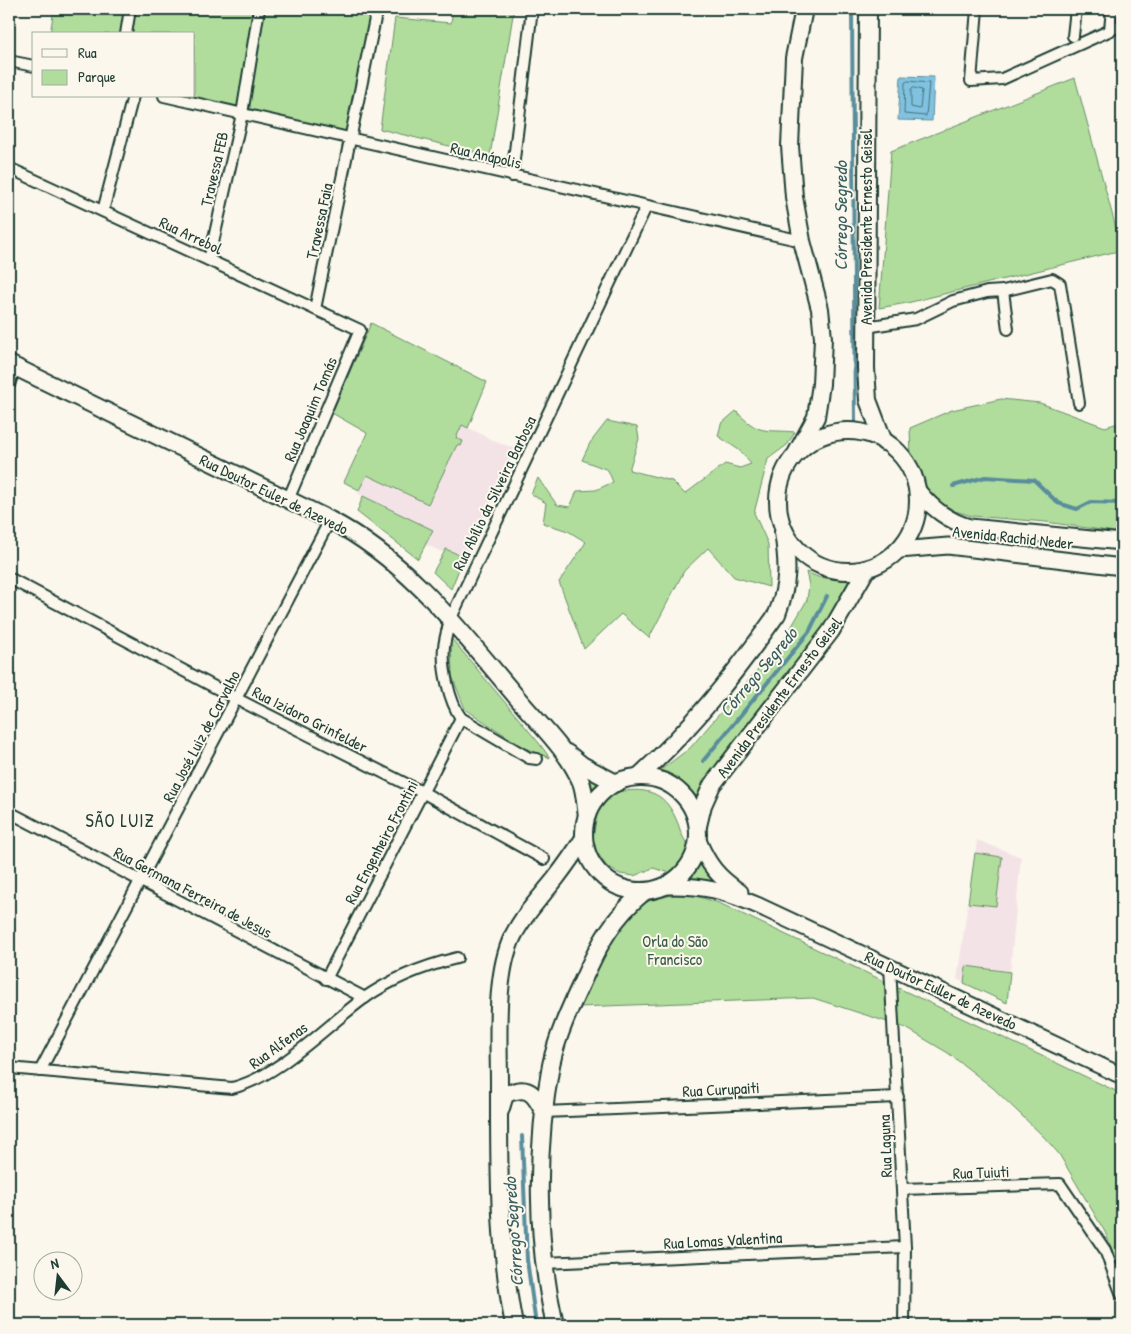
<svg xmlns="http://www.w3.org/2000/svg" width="1131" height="1334" viewBox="0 0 1131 1334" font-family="'Patrick Hand',sans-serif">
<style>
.built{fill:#f4e3e6}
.green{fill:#b0dd9c;stroke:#688d68}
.water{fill:#81c2e1;stroke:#5a8d9c}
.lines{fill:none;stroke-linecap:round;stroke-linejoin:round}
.shore{stroke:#467279;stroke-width:1}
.stream{stroke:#5a8d9c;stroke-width:4}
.street-casing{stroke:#1f3d34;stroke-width:14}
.secondary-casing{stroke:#1f3d34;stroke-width:19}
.primary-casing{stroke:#1f3d34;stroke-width:20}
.street{stroke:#fbf7ec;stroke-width:10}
.secondary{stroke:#fbf7ec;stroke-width:15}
.primary{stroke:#fbf7ec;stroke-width:16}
.labels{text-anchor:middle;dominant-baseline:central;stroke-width:4;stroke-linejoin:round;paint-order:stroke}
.street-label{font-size:16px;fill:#1f3d34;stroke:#fbf7ec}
.park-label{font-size:16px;fill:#3c5d49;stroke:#fbf7ec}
.water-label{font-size:18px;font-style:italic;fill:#385e5f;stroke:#fbf7ec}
.neighbourhood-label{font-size:18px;letter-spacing:1px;fill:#1f3d34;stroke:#fbf7ec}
</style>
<rect width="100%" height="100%" fill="#fbf7ec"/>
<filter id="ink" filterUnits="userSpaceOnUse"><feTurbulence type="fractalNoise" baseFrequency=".02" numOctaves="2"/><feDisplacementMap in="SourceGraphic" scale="10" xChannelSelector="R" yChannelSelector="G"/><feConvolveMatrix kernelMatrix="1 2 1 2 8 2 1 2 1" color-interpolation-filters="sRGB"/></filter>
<g filter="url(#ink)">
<!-- built -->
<g class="built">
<path d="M371 323 487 382 467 427 498 443 516 448 490 506 485 507 486 515 462 562 357 511 363 496 358 494 359 490 344 482 367 433 332 413Z"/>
<path d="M977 840 1021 857 1007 1003 957 979Z"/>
</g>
<!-- green -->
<g class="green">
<path d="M54 9H377L352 139 171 96H194V34H50Z"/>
<path d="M453 9H514L490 156 380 129 395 18 451 23Z"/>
<path d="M1075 78 1122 250 907 303 879 308 891 151Z"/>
<path d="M371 323 487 382 468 428 462 425 456 438 463 441 461 446 457 445 428 504 367 475 359 490 344 482 367 433 332 413Z"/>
<path d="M1001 399 1040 403 1105 427 1122 422V533L1046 522 972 516 941 507 929 498 911 457 910 428 952 410Z"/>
<path d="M736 411C760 436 764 429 795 432L787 445 768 459 754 513 768 544 769 587 734 577 708 548 684 571 649 638 621 614 584 649 559 582 586 542 568 531 543 523 546 503 531 494 538 478 557 505 570 507 577 491 596 490 613 482 608 470 582 460 590 443 607 421 637 427 639 439 629 470 672 481 685 494 725 464 740 468 751 464 739 450 718 436 721 424Z"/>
<path d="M363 496 433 530 418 559 357 512Z"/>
<path d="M446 549 464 557 451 589 433 572Z"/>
<path d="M806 572 818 577 856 582 826 628 695 804C684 788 673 778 654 775L690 748 785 638 807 600 809 585Z"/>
<path d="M451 638 539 743 550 758 523 747 465 709 452 676Z"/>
<path d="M580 767 616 792C644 788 663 789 676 819 679 825 680 831 683 837 692 854 706 868 720 882L712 885 653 868 634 876 620 874 607 867 597 852 593 838 597 814Z"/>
<path d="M975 853 1002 857 996 906 968 903Z"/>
<path d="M672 895H693L719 903 1122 1094V1275L1105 1232 1059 1154 1044 1137 993 1088 948 1053 906 1028 813 998 579 1007C596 971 610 918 649 901 656 898 665 897 672 895Z"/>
<path d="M966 966 1010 972 1007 1003 964 983Z"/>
</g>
<!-- water -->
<path class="water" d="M901 76 934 77 932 121 898 120Z"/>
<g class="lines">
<!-- shore -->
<g class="shore">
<path d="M908 81 929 83 926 116 904 114 905 83Z"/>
<path d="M914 88 922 90 920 109 911 107V90Z"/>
</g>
<!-- stream -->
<g class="stream">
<path d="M852 9 855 423"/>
<path d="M953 486 985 477 1034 480 1058 503 1077 509 1091 502 1122 503"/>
<path d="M703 761 809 632 827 596"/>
<path d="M522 1136 527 1260 536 1325"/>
</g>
<!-- street casing -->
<g class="street-casing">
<g id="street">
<path d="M977 9 971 81 1002 79 1122 25"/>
<path d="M1110 30 1112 9"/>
<path d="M126 34 130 9"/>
<path d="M1073 36 1076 9"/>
<path d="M9 61 34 66"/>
<path d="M164 96 802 241"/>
<path d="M9 168 360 330 288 500"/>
<path d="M512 176 532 9"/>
<path d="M103 211 133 96"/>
<path d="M209 260 242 114 259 9"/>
<path d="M1003 291 1052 279 1060 284 1079 403"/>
<path d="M315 309 377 9"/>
<path d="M866 327 916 319 953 301 987 292 1003 291 1008 329"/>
<path d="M9 385 15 367"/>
<path d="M9 578 237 699 424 793 544 859"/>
<path d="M537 759 529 758 461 718C449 701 442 668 444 647 445 638 448 628 450 620L646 207"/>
<path d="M9 812 365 998"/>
<path d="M890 966 905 1247 904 1325"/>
<path d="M326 979 461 718"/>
<path d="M9 1068 232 1088C278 1077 325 1027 363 999 391 979 424 966 457 958"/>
<path d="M40 1071 330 520"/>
<path d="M544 1112 898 1097"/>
<path d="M902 1189 1060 1184 1105 1250 1122 1295"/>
<path d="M544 1263 905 1247"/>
</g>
</g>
<!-- secondary casing -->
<g class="secondary-casing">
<g id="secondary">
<path d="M918 491C933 509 948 521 970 527L1122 542"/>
<path d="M899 550 948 546 1122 567"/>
<path d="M698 840C708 865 718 877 740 892"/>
<path d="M666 886C706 885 723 891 759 906L1122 1076"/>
</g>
</g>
<!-- primary casing -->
<g class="primary-casing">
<g id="primary">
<path d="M868 9 866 368 868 400 884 442"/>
<path d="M9 364 330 520C409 561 463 634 519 700 540 725 568 751 581 782 585 792 585 805 587 815"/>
<circle cx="848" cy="501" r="70"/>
<path d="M797 452 816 417 821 384 823 338 820 309 802 241 794 197 790 146 794 58 804 9"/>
<path d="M567 753 582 765 616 783"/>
<path d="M638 777C691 730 736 672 777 614 789 583 788 564 783 532"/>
<circle cx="641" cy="834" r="57"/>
<path d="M698 826 703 805 712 785 831 631 866 570"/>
<path d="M500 1111C502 1106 503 1100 505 1096 508 1092 512 1092 516 1091 532 1087 537 1100 544 1112"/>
<path d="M514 1325C498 1245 499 1164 499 1083 499 1040 494 975 513 936 524 914 541 897 556 878 566 865 575 852 584 838"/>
<path d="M555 1325C536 1242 535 1150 551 1065 557 1036 570 1008 583 980 599 944 613 917 645 891"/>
</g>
</g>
<!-- street -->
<use href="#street" class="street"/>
<!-- secondary -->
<use href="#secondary" class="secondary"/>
<!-- primary -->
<use href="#primary" class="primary"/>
</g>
</g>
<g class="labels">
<!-- street labels -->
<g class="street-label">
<text transform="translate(486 155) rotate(13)">Rua Anápolis</text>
<text transform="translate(214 169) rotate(-77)">Travessa FEB</text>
<text transform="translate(319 221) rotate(-78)">Travessa Faia</text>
<text transform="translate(866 227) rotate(-90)">Avenida Presidente Ernesto Geisel</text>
<text transform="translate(191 235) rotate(25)">Rua Arrebol</text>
<text transform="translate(310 409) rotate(-67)">Rua Joaquim Tomás</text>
<text transform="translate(494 493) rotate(-64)">Rua Abílio da Silveira Barbosa</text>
<text transform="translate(274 494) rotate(26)">Rua Doutor Euler de Azevedo</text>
<text transform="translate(1013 537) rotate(6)">Avenida Rachid Neder</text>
<text transform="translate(779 697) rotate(-53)">Avenida Presidente Ernesto Geisel</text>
<text transform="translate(310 719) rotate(27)">Rua Izidoro Grinfelder</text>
<text transform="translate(201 736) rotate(-62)">Rua José Luiz de Carvalho</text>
<text transform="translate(381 842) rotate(-62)">Rua Engenheiro Frontini</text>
<text transform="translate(193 892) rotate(28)">Rua Germana Ferreira de Jesus</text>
<text transform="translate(941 990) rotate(25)">Rua Doutor Euller de Azevedo</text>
<text transform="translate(278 1045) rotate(-36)">Rua Alfenas</text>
<text transform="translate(721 1089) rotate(-3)">Rua Curupaiti</text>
<text transform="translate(885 1146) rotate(-92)">Rua Laguna</text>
<text transform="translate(981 1172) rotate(-2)">Rua Tuiuti</text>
<text transform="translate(723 1240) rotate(-3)">Rua Lomas Valentina</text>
</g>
<!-- park labels -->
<g class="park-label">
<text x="675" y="941">Orla do São<tspan x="675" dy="18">Francisco</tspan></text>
</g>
<!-- water labels -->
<g class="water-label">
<text transform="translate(840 216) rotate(-90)">Córrego Segredo</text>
<text transform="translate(758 672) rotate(-50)">Córrego Segredo</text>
<text transform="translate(513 1232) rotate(-94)">Córrego Segredo</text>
</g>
<!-- neighbourhood labels -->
<g class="neighbourhood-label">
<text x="120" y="820">SÃO LUIZ</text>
</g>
</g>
<!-- margin -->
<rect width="1131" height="1334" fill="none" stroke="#fbf7ec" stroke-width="30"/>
<rect x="15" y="15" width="1101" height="1304" fill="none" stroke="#1f3d34" stroke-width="2" filter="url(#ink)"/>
<!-- legend -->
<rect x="32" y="32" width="162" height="65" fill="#fbf7ec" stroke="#a3ada2"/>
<rect x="42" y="49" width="25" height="8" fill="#fbf7ec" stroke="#a3ada2"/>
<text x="78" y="58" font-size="15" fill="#1f3d34">Rua</text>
<rect x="42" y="70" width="25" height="15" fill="#b0dd9c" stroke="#a3ada2"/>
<text x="78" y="82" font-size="15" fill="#1f3d34">Parque</text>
<!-- north arrow -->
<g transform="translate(58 1276) rotate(345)"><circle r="24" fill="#fbf7ec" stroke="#a3ada2"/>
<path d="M0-4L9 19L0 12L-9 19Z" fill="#1f3d34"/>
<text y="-8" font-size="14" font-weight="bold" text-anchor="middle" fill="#1f3d34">N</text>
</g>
</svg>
